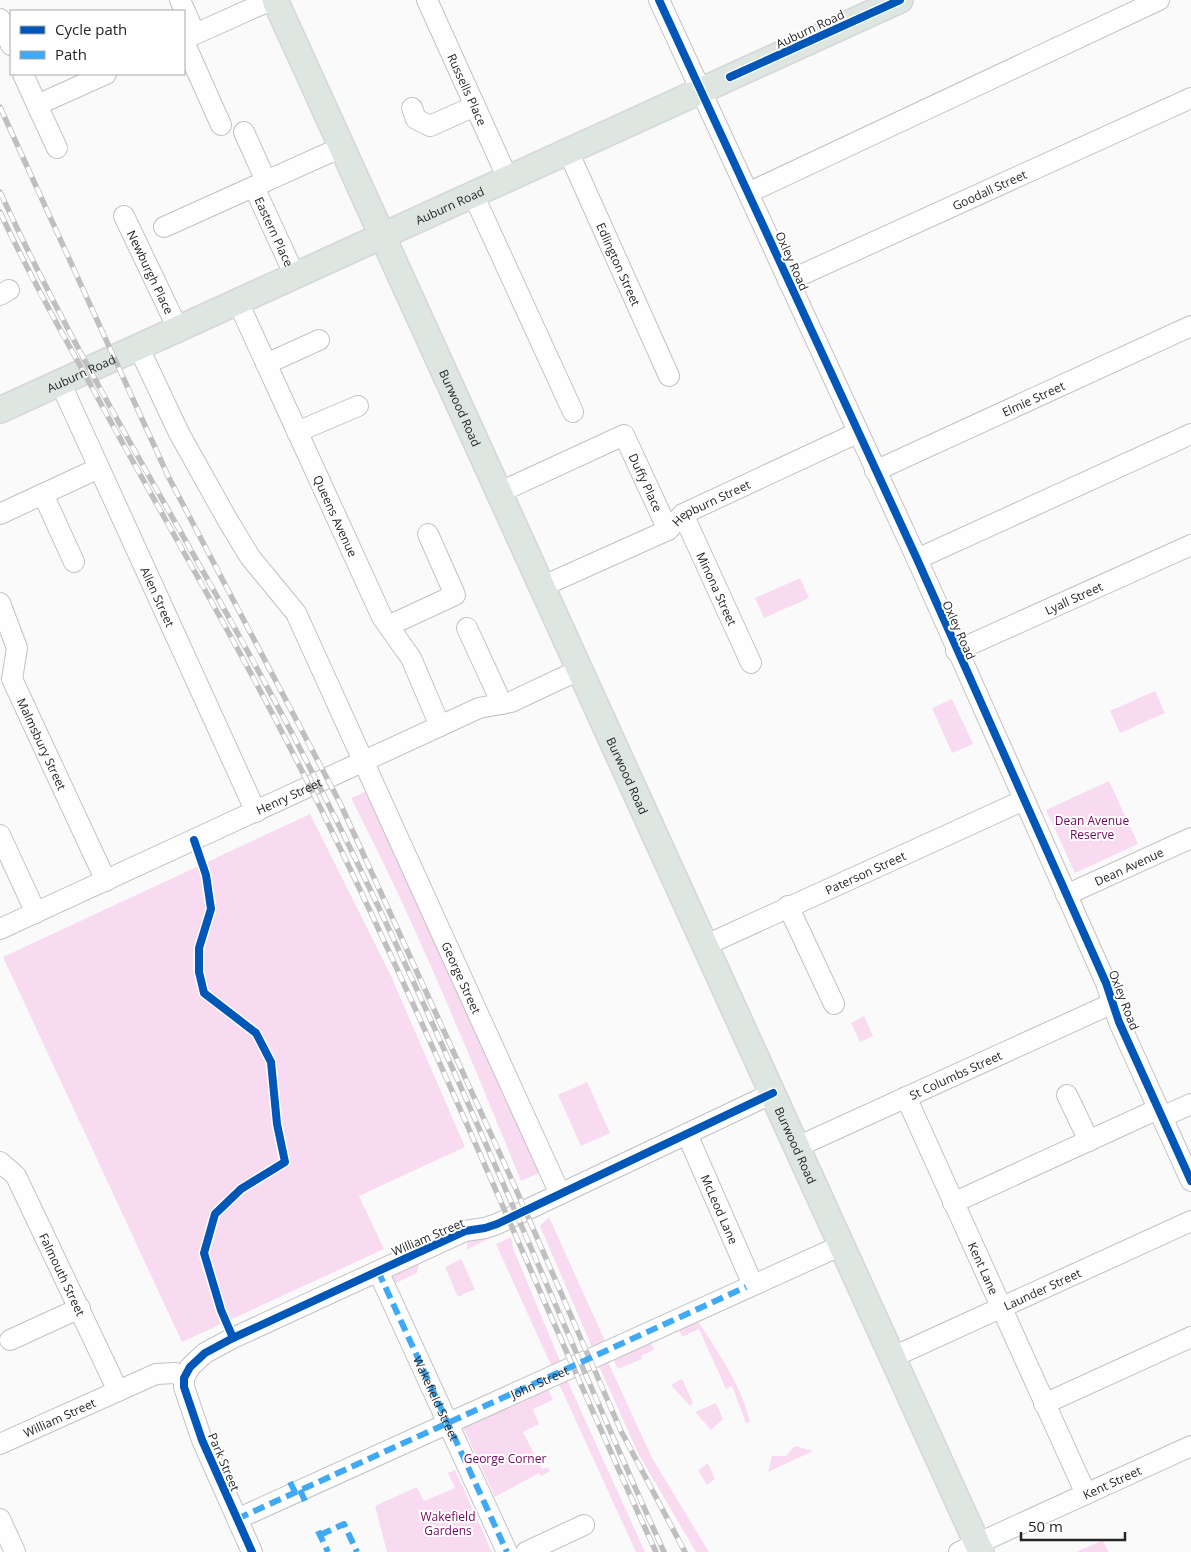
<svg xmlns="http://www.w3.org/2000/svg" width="1191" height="1552" viewBox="0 0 1191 1552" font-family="'Open Sans',sans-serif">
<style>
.green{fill:#f8dbf0}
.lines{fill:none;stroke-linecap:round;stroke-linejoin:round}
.minor-casing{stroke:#c3c2c3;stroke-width:22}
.major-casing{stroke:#d6d6d6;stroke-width:28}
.minor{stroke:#fefefe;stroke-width:20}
.major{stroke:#dde6e1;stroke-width:25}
.rail-casing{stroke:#c0bfc0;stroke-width:5.5}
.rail{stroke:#fff;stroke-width:4;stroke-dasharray:11;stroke-linecap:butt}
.quiet{stroke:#3fa9f5;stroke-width:6;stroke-dasharray:12 6;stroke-linecap:butt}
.cycleway-casing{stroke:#fff;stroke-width:11}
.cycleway{stroke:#0057b8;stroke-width:8}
.labels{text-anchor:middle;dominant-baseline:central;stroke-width:4;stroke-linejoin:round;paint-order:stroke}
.street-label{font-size:12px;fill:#262526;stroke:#fff}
.park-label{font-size:12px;fill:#70075f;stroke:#fff}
</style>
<rect width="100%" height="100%" fill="#fbfafb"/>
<!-- green -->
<g class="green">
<path d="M800 578 809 598 764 618 755 598Z"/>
<path d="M1155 691 1165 713 1120 733 1110 711Z"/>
<path d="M952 699 973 744 952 753 932 708Z"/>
<path d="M1109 781 1138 844 1075 873 1046 810Z"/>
<path d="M372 789 544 1171 521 1181C468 1051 415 922 351 798Z"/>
<path d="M310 814 391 976 465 1147 359 1196 384 1249 182 1342 3 957Z"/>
<path d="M864 1016 873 1036 860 1042 851 1023Z"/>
<path d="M587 1082 610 1133 581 1146 558 1095Z"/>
<path d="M549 1217 605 1341 592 1347 540 1226Z"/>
<path d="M494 1236 466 1250 468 1239Z"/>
<path d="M511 1237 513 1248 560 1361 551 1365 496 1244Z"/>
<path d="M461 1259 475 1289 458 1297 445 1267Z"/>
<path d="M419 1262 417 1273 392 1285 390 1277Z"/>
<path d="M698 1321C718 1353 741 1384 750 1422L746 1423 732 1386 726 1389 699 1329 682 1337 679 1330Z"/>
<path d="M651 1342 654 1350 641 1356 642 1359 618 1369 613 1359Z"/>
<path d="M608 1362 652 1458 709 1552H696L639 1455 599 1366Z"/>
<path d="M682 1379 693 1403 690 1406 671 1385Z"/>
<path d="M567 1380 645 1552H636L559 1384Z"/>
<path d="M548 1389 553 1400 533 1409 539 1424 523 1432 542 1469 548 1467 550 1471 541 1476 539 1473 495 1497 463 1427Z"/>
<path d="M716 1403 723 1419 711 1430 695 1412Z"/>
<path d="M795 1446 813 1451 768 1472 772 1456H786Z"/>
<path d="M708 1463 715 1479 707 1485 698 1470Z"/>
<path d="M455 1470 492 1552H387L375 1506 417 1487 424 1501 455 1488 448 1473Z"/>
<path d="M1103 1540 1108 1552H1076Z"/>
</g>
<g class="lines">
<!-- minor casing -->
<g class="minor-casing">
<g id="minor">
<path d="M180 0 195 34"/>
<path id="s1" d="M427 0 508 179"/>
<path d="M659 0 917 559 1106 983 1119 1022 1191 1181"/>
<path d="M0 19 11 45"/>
<path d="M184 39 271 0"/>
<path d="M184 42 221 125"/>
<path d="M23 74 37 105 106 74"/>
<path d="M37 105 57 148"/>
<path d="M412 108 416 119 430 126 475 106"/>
<path d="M244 132 266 181"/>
<path id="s2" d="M568 151 669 376"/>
<path id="s3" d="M254 187 295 276"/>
<path d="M748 193 1159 0"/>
<path d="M473 194 573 412"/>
<path id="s4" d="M124 216 178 329"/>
<path d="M164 227 342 147"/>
<path id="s5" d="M788 281 1191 98"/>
<path d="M0 295 9 290"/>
<path id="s6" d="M238 302 382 617 411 658 440 726"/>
<path id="s7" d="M138 346 179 433 227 519 250 557 296 613 560 1194"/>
<path d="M266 364 319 340"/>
<path id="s8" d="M60 382 256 812"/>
<path d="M297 432 358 406"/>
<path id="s9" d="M875 471 1191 326"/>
<path id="s10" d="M498 493 624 435 668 530"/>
<path d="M43 494 74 562"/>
<path d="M0 514 99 468"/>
<path id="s11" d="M683 514 751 663"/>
<path d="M917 559 1191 434"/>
<path id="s12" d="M541 587 668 530 683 514 857 433"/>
<path id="s13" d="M0 603 17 648 12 679 106 881"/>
<path d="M388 626 455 595 428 534"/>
<path d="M467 628 502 704"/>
<path id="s14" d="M956 651 1191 545"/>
<path d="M0 835 36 913"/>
<path id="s15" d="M1066 895 1191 838"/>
<path d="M788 906 834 1004"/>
<path id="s16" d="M0 929 479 708 511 702 579 670"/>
<path id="s17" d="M706 945 1024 800"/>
<path d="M1067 1095 1089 1141"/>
<path id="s18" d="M906 1097 1086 1494"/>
<path d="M1162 1117 1191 1104"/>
<path id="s19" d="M687 1134 753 1285"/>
<path id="s20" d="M797 1147 1113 1003"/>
<path id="s21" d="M0 1162 16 1176 118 1391"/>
<path d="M953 1203 1158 1109"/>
<path d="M378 1271 507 1552"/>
<path d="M10 1340 80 1308"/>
<path id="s22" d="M893 1357 1191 1221"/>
<path d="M1044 1404 1191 1337"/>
<path id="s23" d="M0 1444 156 1374 175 1373 184 1378"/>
<path d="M0 1519 15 1552"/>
<path id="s24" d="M237 1519 842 1245"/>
<path d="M252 1552 202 1440 184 1387V1378L190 1367 205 1353 233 1338 465 1231 485 1228 497 1224 773 1093"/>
<path d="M526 1552 584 1525"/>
<path id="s25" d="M959 1552 1191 1446"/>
</g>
</g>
<!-- major casing -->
<g class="major-casing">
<g id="major">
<path id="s26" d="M275 0 981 1552"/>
<path id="s27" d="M0 410 900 0"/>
</g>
</g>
<!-- minor -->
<use href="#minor" class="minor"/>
<!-- major -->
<use href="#major" class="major"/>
<!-- rail casing -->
<g class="rail-casing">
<g id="rail">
<path d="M0 107 168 476 340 803 515 1187 621 1431 685 1552"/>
<path d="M0 192C91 390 211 574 310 768 441 1023 546 1291 664 1552"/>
<path d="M0 212C25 266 54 319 83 371 156 506 234 636 303 773 431 1027 537 1293 656 1552"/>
</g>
</g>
<!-- rail -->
<use href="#rail" class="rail"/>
<!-- quiet -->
<g class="quiet">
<path id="s28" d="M378 1271 507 1552"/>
<path d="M290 1482 295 1492"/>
<path d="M300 1490 305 1501"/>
<path d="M237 1519 746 1287"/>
<path d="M318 1531 328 1552"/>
<path d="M320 1535 344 1524 357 1552"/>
</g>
<!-- cycleway casing -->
<g class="cycleway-casing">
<g id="cycleway">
<path d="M659 0 917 559 1106 983 1119 1022 1191 1181"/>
<path d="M730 77 900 0"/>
<path d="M194 840 206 875 211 909 199 948V972L204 993 256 1033 271 1062 277 1124 285 1162 241 1189 215 1214 204 1253 221 1310 233 1338"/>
<path d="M252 1552 202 1440 184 1387V1378L190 1367 205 1353 233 1338 465 1231 485 1228 497 1224 773 1093"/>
</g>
</g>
<!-- cycleway -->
<use href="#cycleway" class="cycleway"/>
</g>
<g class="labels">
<!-- street labels -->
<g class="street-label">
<text transform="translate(810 29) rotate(-25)">Auburn Road</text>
<text stroke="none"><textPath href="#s1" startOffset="98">Russells Place</textPath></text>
<text stroke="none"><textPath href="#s5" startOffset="221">Goodall Street</textPath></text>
<text stroke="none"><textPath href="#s27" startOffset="494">Auburn Road</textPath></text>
<text stroke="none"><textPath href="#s3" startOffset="49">Eastern Place</textPath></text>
<text transform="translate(792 261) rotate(66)">Oxley Road</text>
<text stroke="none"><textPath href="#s2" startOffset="124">Edlington Street</textPath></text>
<text stroke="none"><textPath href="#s4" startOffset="62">Newburgh Place</textPath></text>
<text stroke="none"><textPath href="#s27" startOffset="89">Auburn Road</textPath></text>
<text stroke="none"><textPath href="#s9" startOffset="174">Elmie Street</textPath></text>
<text stroke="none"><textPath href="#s26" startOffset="448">Burwood Road</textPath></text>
<text stroke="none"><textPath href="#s10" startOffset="191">Duffy Place</textPath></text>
<text stroke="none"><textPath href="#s12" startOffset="191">Hepburn Street</textPath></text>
<text stroke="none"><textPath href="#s6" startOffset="235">Queens Avenue</textPath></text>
<text stroke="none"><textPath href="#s11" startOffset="82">Minona Street</textPath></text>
<text stroke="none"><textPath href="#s8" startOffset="236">Allen Street</textPath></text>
<text stroke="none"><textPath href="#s14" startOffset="129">Lyall Street</textPath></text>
<text transform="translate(959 630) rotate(66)">Oxley Road</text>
<text stroke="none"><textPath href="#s13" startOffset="151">Malmsbury Street</textPath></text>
<text stroke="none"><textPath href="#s26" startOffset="852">Burwood Road</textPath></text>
<text stroke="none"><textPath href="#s16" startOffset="318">Henry Street</textPath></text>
<text stroke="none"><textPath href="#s15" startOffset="69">Dean Avenue</textPath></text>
<text stroke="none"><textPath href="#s17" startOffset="175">Paterson Street</textPath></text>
<text stroke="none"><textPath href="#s7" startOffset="712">George Street</textPath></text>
<text transform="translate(1124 1000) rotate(69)">Oxley Road</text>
<text stroke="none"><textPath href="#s20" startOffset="174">St Columbs Street</textPath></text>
<text stroke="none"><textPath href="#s26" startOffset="1258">Burwood Road</textPath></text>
<text stroke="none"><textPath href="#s19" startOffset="82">McLeod Lane</textPath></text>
<text transform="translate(428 1237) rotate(-23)">William Street</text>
<text stroke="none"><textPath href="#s18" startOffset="188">Kent Lane</textPath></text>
<text stroke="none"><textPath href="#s21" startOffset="130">Falmouth Street</textPath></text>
<text stroke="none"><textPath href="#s22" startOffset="164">Launder Street</textPath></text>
<text stroke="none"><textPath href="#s24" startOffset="332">John Street</textPath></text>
<text stroke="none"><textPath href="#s28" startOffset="140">Wakefield Street</textPath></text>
<text stroke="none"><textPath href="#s23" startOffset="65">William Street</textPath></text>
<text transform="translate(224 1462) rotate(67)">Park Street</text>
<text stroke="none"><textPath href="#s25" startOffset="168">Kent Street</textPath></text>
</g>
<!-- park labels -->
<g class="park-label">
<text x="1092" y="820">Dean Avenue<tspan x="1092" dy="14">Reserve</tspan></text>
<text x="505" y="1458">George Corner</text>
<text x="448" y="1516">Wakefield<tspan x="448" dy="14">Gardens</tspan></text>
</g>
</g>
<!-- legend -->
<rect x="10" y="10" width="175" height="65" fill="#ffffff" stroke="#a8a8a8"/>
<rect x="20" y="26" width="25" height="8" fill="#0057b8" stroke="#a8a8a8"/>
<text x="55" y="35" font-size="15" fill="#262526">Cycle path</text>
<rect x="20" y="51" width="25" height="8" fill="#3fa9f5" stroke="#a8a8a8"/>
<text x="55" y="60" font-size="15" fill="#262526">Path</text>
<!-- scale -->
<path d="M1021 1532v8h104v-8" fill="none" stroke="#262526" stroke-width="2.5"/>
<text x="1028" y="1532" font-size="15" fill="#262526" stroke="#ffffff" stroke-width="4" paint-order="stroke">50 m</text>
</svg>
